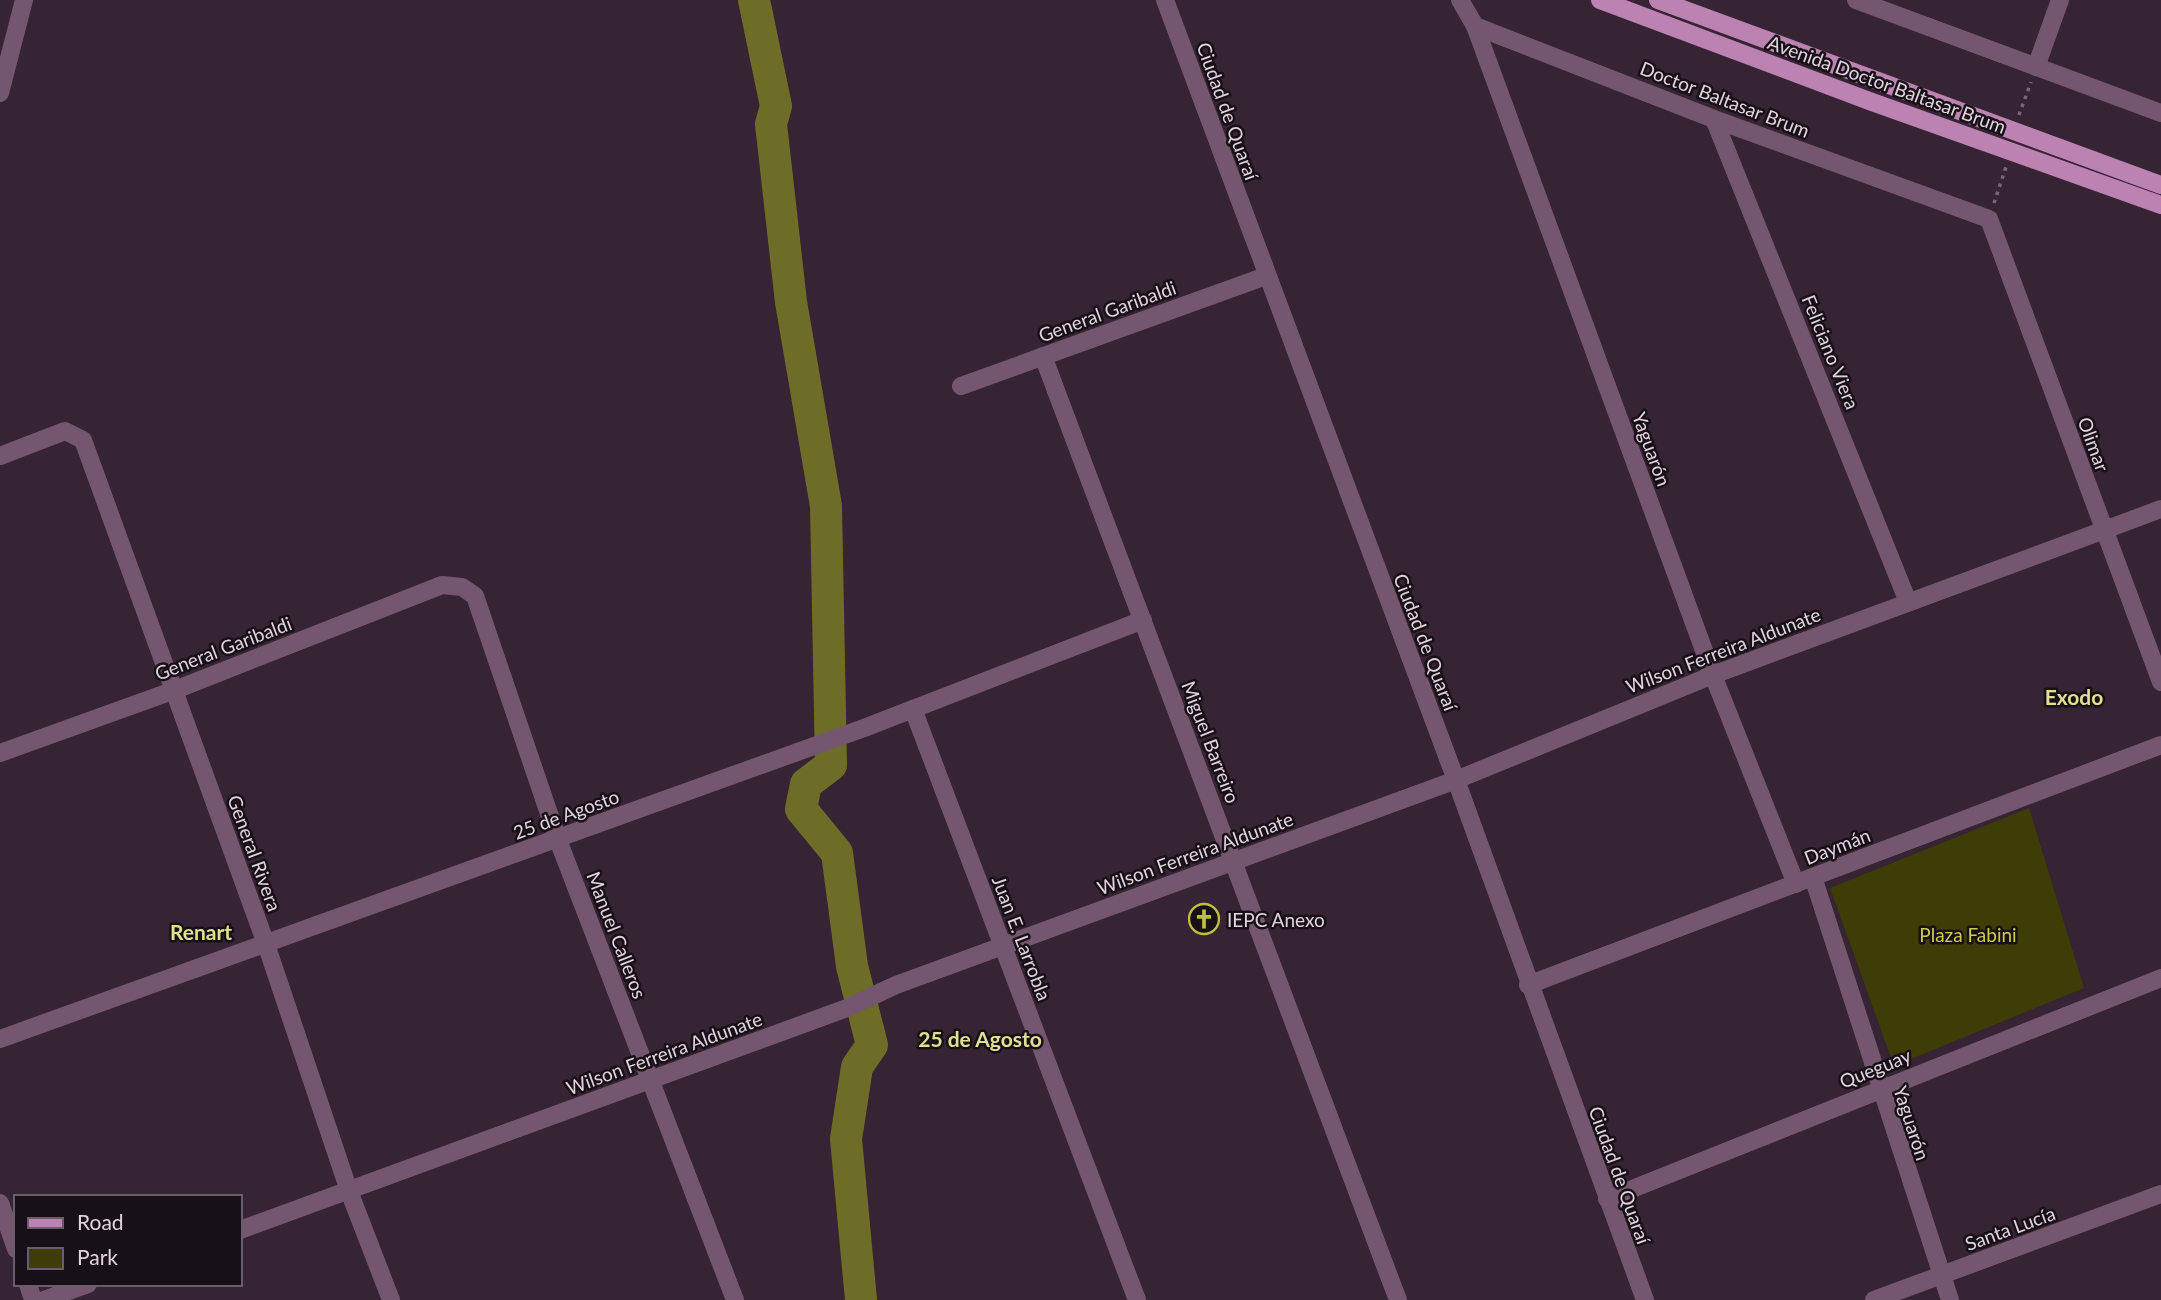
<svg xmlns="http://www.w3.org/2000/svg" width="2161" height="1300" viewBox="0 0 2161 1300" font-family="Lato,sans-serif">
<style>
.green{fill:#3e3d05}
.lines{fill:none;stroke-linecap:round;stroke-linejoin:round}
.river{stroke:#6e6d27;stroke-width:32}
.path{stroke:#786775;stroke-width:3.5;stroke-dasharray:3.5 5;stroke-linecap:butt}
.minor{stroke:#74576e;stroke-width:18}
.primary{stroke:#bc82b2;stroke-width:18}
.labels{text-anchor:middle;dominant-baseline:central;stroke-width:5;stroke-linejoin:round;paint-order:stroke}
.street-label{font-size:19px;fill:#e0d3de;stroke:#181017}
.poi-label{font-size:19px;fill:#e0d3de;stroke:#181017;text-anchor:start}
.park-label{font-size:19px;fill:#ccca4f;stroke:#181017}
.neighbourhood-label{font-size:21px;font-weight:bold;fill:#e0e091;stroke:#181017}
</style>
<rect width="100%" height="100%" fill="#362333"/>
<!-- green -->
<path class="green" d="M2029 808 2084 988 1894 1066 1830 888Z"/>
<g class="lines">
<!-- river -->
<path class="river" d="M754 0 776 106 771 124 791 302 826 506 831 765 806 784 801 809 837 853 852 966 872 1045 857 1067 846 1139 861 1300"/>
<!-- path -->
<g class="path">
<path d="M2019 115 2031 82"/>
<path d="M1994 203 2006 167"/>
</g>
<!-- minor -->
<g class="minor">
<path d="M1165 0 1456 780 1645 1300"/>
<path d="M1460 0 1475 26 1714 119 1989 219 2161 682"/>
<path d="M1856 0 2161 113"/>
<path d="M1475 26 1713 675 1796 884"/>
<path d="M2036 67 2060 0"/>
<path d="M0 93 24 0"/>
<path d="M1714 119 1908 602"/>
<path d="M1043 356 1398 1300"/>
<path d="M961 386 1266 276"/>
<path d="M0 456 65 431 83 440 266 944 349 1191 391 1300"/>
<path d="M913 709 1137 1300"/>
<path d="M0 753 175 690 442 585 462 587 475 596 558 840 735 1300"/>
<path d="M1813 877 1950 1300"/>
<path d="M1528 985 2161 745"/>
<path d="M0 1039 864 728 1143 620"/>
<path d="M1607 1199 2161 978"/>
<path d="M0 1203 16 1249"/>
<path d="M240 1230 847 1008 896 985 1456 780 1713 675 2161 509"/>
<path d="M28 1284 33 1300"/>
<path d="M44 1300 88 1284"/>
<path d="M1874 1300 2161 1194"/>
</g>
<!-- primary -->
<g class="primary">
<path d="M1600 0 1872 102 2161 205"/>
<path d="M1658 0 2161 185"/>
</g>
</g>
<!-- icons -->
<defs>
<g id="church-ring" transform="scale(1.575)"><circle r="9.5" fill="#181017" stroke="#c0be40" stroke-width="1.5"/><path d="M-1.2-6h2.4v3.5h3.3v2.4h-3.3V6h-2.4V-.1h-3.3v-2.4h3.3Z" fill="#c0be40"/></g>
</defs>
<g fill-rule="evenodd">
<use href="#church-ring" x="1204" y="919"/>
</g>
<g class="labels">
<!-- street labels -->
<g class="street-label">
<text transform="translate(1887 84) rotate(20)">Avenida Doctor Baltasar Brum</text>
<text transform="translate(1725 99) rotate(21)">Doctor Baltasar Brum</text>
<text transform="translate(1228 111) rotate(70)">Ciudad de Quaraí</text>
<text transform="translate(1107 311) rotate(-20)">General Garibaldi</text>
<text transform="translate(1831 352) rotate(68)">Feliciano Viera</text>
<text transform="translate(2094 444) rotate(70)">Olimar</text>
<text transform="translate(1652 449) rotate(70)">Yaguarón</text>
<text transform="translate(1426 642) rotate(69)">Ciudad de Quaraí</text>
<text transform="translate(223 648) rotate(-21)">General Garibaldi</text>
<text transform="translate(1723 650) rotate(-21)">Wilson Ferreira Aldunate</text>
<text transform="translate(1211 742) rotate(69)">Miguel Barreiro</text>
<text transform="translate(566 814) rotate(-20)">25 de Agosto</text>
<text transform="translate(1837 846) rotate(-21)">Daymán</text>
<text transform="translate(255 853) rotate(70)">General Rivera</text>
<text transform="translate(1195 853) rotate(-20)">Wilson Ferreira Aldunate</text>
<text transform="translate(617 935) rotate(69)">Manuel Calleros</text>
<text transform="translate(1022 938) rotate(69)">Juan E. Larrobla</text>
<text transform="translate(664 1053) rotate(-20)">Wilson Ferreira Aldunate</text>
<text transform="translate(1875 1068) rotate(-22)">Queguay</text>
<text transform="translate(1912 1123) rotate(72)">Yaguarón</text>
<text transform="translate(1620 1175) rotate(70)">Ciudad de Quaraí</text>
<text transform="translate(2010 1228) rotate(-20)">Santa Lucía</text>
</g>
<!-- poi labels -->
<g class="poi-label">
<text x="1227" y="919">IEPC Anexo</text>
</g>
<!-- park labels -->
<g class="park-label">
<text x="1968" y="934">Plaza Fabini</text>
</g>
<!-- neighbourhood labels -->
<g class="neighbourhood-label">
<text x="2074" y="696">Exodo</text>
<text x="201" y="931">Renart</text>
<text x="980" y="1038">25 de Agosto</text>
</g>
</g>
<!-- legend -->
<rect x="14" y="1195" width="228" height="91" fill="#181017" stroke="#685e67" stroke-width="2"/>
<rect x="28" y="1218" width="35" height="10" fill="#bc82b2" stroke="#685e67" stroke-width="2"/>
<text x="77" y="1230" font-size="21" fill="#e0d3de">Road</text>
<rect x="28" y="1248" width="35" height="21" fill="#3e3d05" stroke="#685e67" stroke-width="2"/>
<text x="77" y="1265" font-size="21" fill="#e0d3de">Park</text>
</svg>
